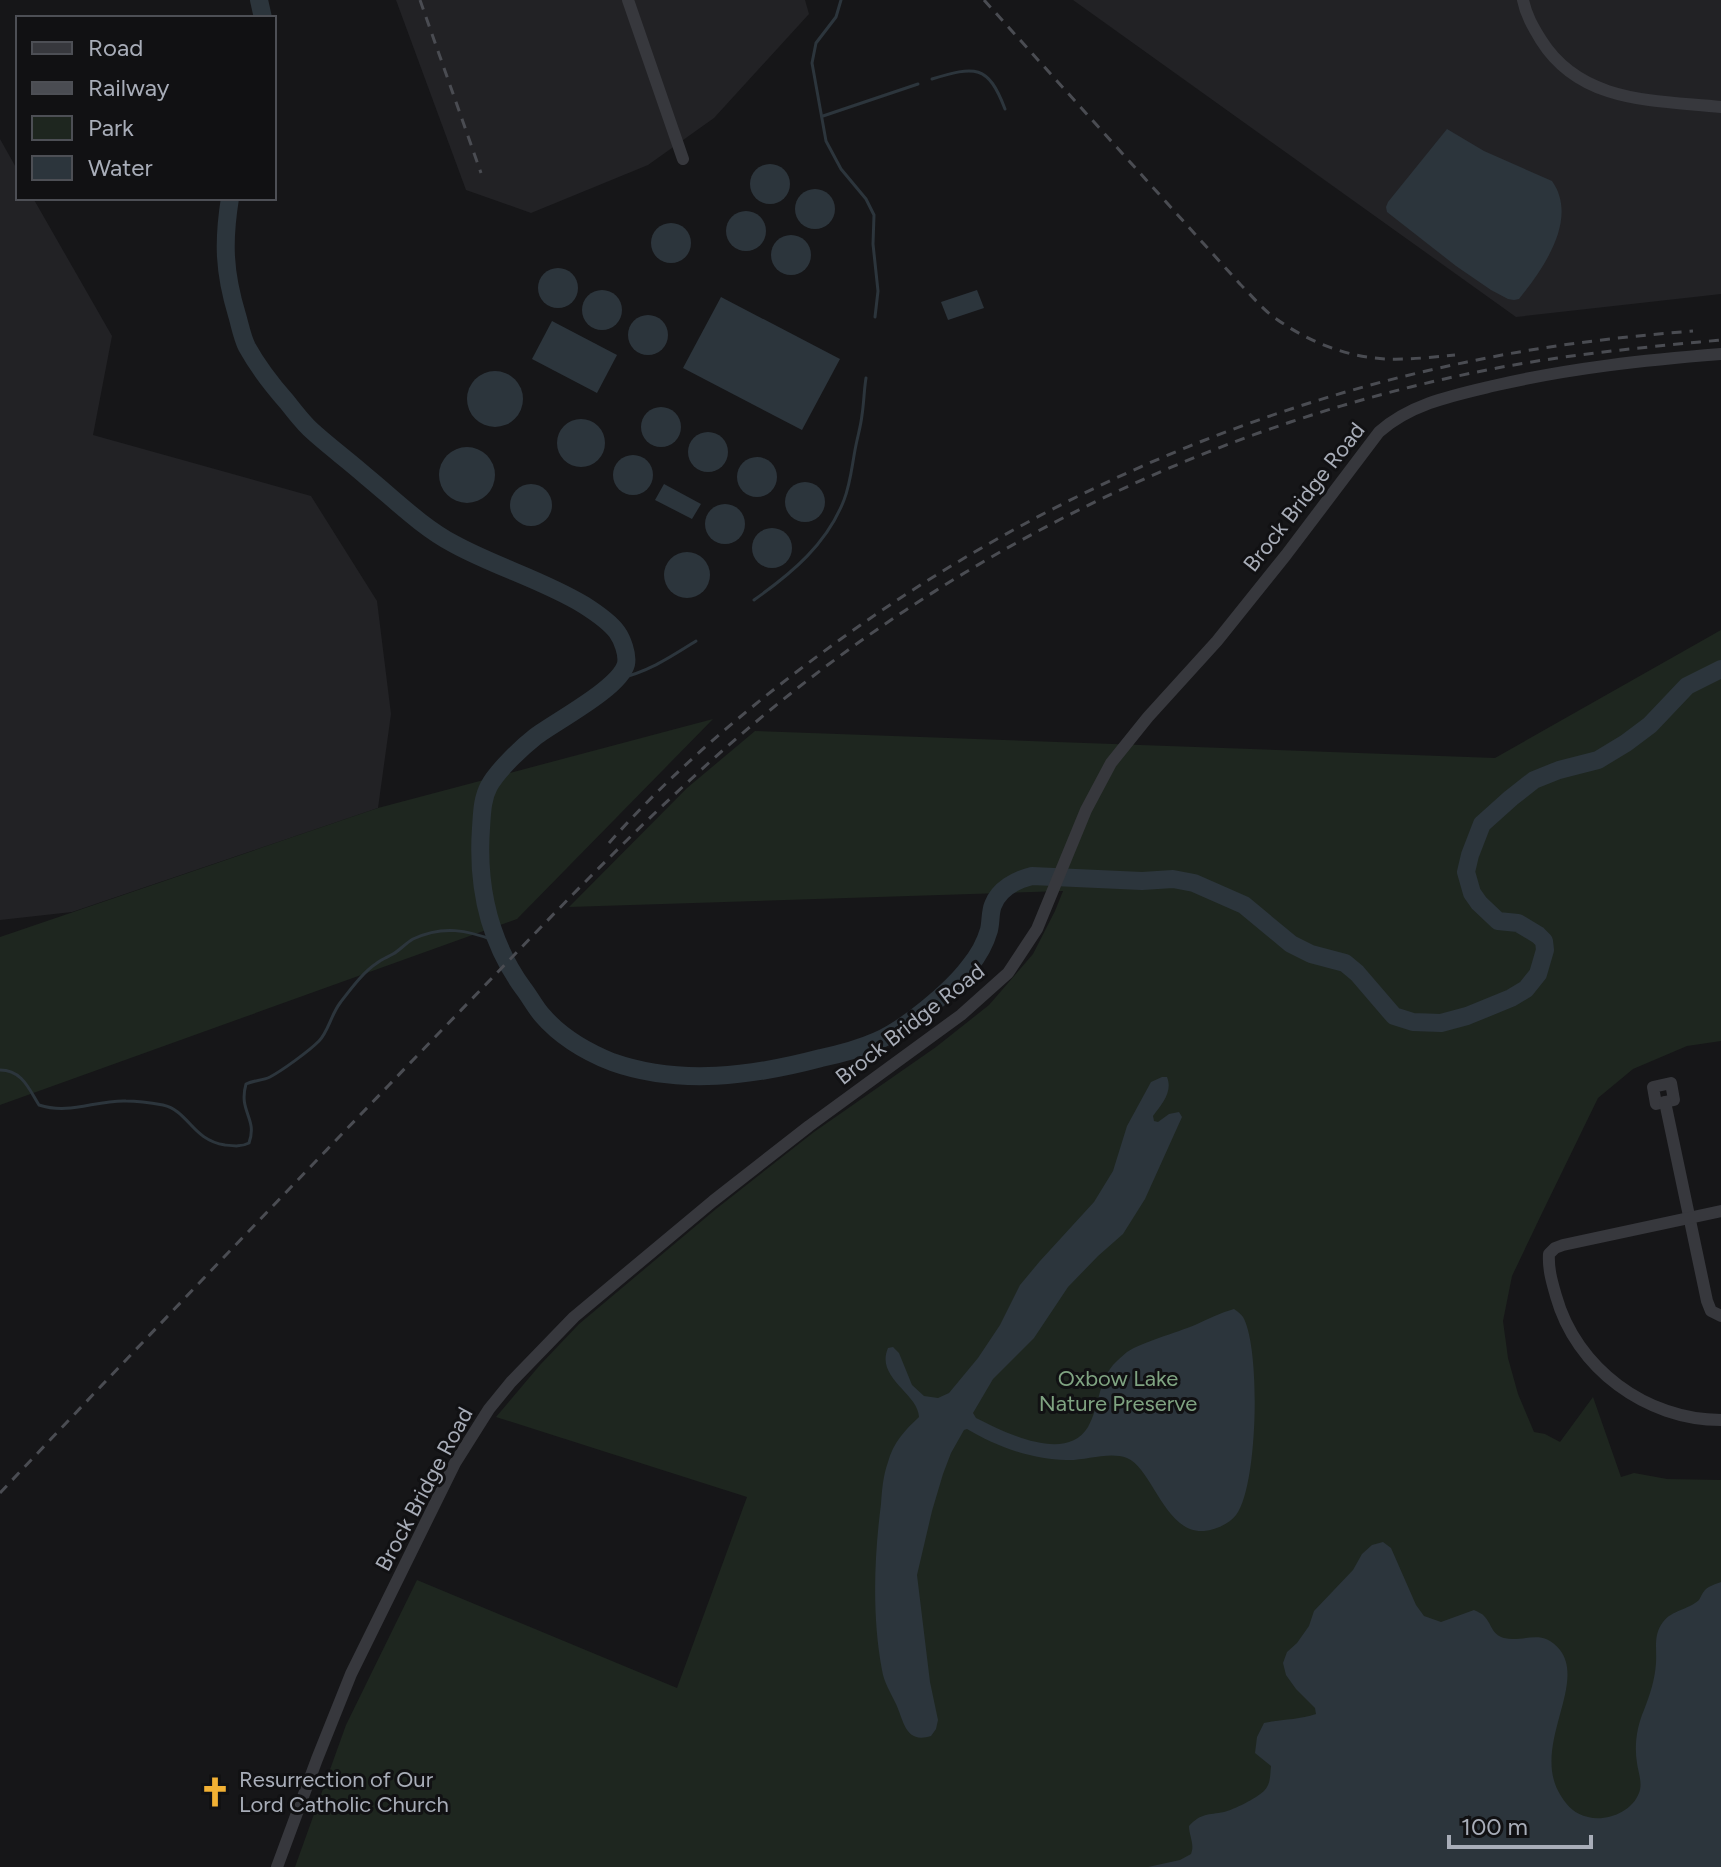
<svg xmlns="http://www.w3.org/2000/svg" width="1721" height="1867" viewBox="0 0 1721 1867" font-family="Figtree,sans-serif">
<style>
.built{fill:#222225}
.green{fill:#1e261f}
.water{fill:#2c353c}
.lines{fill:none;stroke-linecap:round;stroke-linejoin:round}
.stream{stroke:#2c353c;stroke-width:3}
.river{stroke:#2c353c;stroke-width:18}
.minor{stroke:#37383d;stroke-width:12}
.rail{stroke:#4a4c52;stroke-width:3;stroke-dasharray:10 8;stroke-linecap:butt}
.labels{text-anchor:middle;dominant-baseline:central;stroke-width:6;stroke-linejoin:round;paint-order:stroke}
.street-label{font-size:22px;fill:#a8adb8;stroke:#111113}
.park-label{font-size:22px;fill:#7fa381;stroke:#111113}
.poi-label{font-size:22px;fill:#a8adb8;stroke:#111113;text-anchor:start}
</style>
<rect width="100%" height="100%" fill="#161618"/>
<!-- built -->
<g class="built">
<path d="M396 0H805L809 14 714 118 648 165 531 213 466 190Z"/>
<path d="M1073 0H1721V294L1516 317Z"/>
<path d="M0 139 18 171V198H33L112 336 93 435 311 496 377 601 391 714 378 808 72 912 0 920Z"/>
</g>
<!-- green -->
<g class="green">
<path d="M1721 630V1041L1687 1046 1633 1069 1598 1098 1543 1211 1512 1276 1503 1321 1508 1358 1518 1394 1534 1432 1545 1434 1560 1442 1593 1397 1621 1477 1634 1473 1667 1479 1721 1480V1867H295L346 1725 417 1580 677 1688 747 1497 496 1417 540 1365 579 1324 716 1209 814 1132 936 1047 989 1005 1033 954 1055 911 1063 891 569 907 687 788 755 731 1495 758Z"/>
<path d="M713 719 517 919 0 1105V937L378 808Z"/>
</g>
<!-- water -->
<g class="water">
<path d="M1447 129 1484 151 1552 181C1579 219 1543 269 1519 299L1514 300 1508 299 1491 290 1456 266 1387 212 1386 207 1388 202Z"/>
<circle cx="770" cy="184" r="20"/>
<circle cx="815" cy="209" r="20"/>
<circle cx="746" cy="231" r="20"/>
<circle cx="671" cy="243" r="20"/>
<circle cx="791" cy="255" r="20"/>
<circle cx="558" cy="288" r="20"/>
<path d="M977 290 984 308 948 320 941 302Z"/>
<circle cx="602" cy="310" r="20"/>
<path d="M721 297 840 359 802 430 683 368Z"/>
<circle cx="648" cy="335" r="20"/>
<path d="M552 321 617 355 597 393 532 359Z"/>
<circle cx="495" cy="399" r="28"/>
<circle cx="661" cy="427" r="20"/>
<circle cx="581" cy="443" r="24"/>
<circle cx="708" cy="452" r="20"/>
<circle cx="467" cy="475" r="28"/>
<circle cx="633" cy="475" r="20"/>
<circle cx="757" cy="477" r="20"/>
<circle cx="805" cy="502" r="20"/>
<circle cx="531" cy="505" r="21"/>
<path d="M664 484 701 504 692 519 655 500Z"/>
<circle cx="725" cy="524" r="20"/>
<circle cx="772" cy="548" r="20"/>
<circle cx="687" cy="575" r="23"/>
<path d="M1162 1077H1167C1173 1092 1162 1104 1153 1116L1154 1121 1158 1122 1169 1114 1179 1112 1182 1117 1145 1199 1123 1234 1098 1256 1068 1287 1034 1338 993 1379 973 1413 976 1418C1004 1432 1066 1464 1088 1427 1099 1408 1098 1383 1113 1365 1117 1361 1122 1356 1127 1352 1142 1342 1176 1333 1195 1325 1208 1319 1220 1313 1234 1309 1238 1312 1241 1314 1243 1317 1261 1348 1258 1487 1236 1515 1229 1524 1215 1530 1204 1531 1165 1534 1153 1469 1127 1458 1109 1451 1085 1461 1066 1460 1033 1460 995 1446 967 1429L964 1430 951 1453 943 1474 932 1511 917 1575 930 1682 938 1720 936 1729 931 1736C905 1744 904 1721 896 1704 891 1693 884 1683 882 1670 872 1617 874 1558 881 1504 882 1490 883 1476 888 1462 893 1443 905 1430 919 1417 918 1393 875 1378 888 1348L893 1347 899 1353 912 1385 924 1396 938 1398 949 1393 978 1358 1000 1325 1020 1285 1040 1261 1094 1202 1113 1171 1127 1126 1151 1082Z"/>
<path d="M1383 1542 1391 1548 1416 1605 1424 1616 1441 1622 1474 1610C1476 1611 1483 1614 1484 1616 1492 1624 1491 1634 1504 1638 1524 1643 1542 1627 1560 1650 1587 1685 1530 1748 1561 1796 1568 1807 1575 1814 1588 1817 1606 1822 1632 1812 1639 1793 1643 1783 1638 1772 1637 1763 1634 1745 1637 1726 1644 1710 1650 1695 1655 1679 1656 1663 1657 1648 1653 1635 1663 1622 1672 1610 1688 1610 1699 1600 1701 1597 1702 1593 1705 1590 1709 1586 1716 1584 1721 1582V1867H1148L1180 1860 1191 1854C1195 1844 1189 1836 1189 1826 1201 1813 1208 1815 1224 1812 1233 1810 1257 1798 1264 1791 1271 1784 1270 1775 1271 1766L1255 1753 1257 1737 1264 1723C1281 1719 1299 1720 1316 1714L1315 1708 1296 1689 1286 1675 1283 1663 1287 1652 1297 1643 1309 1626 1314 1611 1353 1570 1362 1554 1372 1545Z"/>
</g>
<g class="lines">
<!-- stream -->
<g class="stream">
<path d="M841 0 836 17 816 43 812 63 826 141 841 169 866 199 874 215 873 244 878 291 875 317"/>
<path d="M932 79C975 66 988 64 1005 109"/>
<path d="M823 116 918 84"/>
<path d="M754 600C792 573 827 544 844 500 851 482 852 464 856 445 858 435 861 425 862 415 864 402 864 390 866 378"/>
<path d="M617 679C648 672 669 658 696 641"/>
<path d="M0 1070C22 1070 29 1089 39 1105 70 1115 95 1100 126 1101 137 1101 152 1103 163 1105 189 1111 192 1140 225 1145 234 1146 241 1147 249 1143 258 1118 238 1112 246 1084 254 1080 262 1081 270 1077 283 1070 309 1051 319 1041 328 1032 331 1015 340 1003 350 990 363 972 377 963 382 959 388 957 393 954 400 950 406 943 413 939 443 925 467 930 496 941"/>
</g>
<!-- river -->
<g class="river">
<path d="M259 0 263 18"/>
<path d="M230 198C223 242 224 272 237 315 240 325 242 337 247 347 258 367 272 385 287 402 294 411 301 420 309 428 327 445 348 460 367 477 395 500 422 527 454 544 496 567 543 580 584 605 595 612 609 621 617 632 622 639 628 654 626 664 620 688 556 721 535 737 521 748 497 771 489 786 482 799 482 814 481 828 477 885 489 941 523 988 530 997 535 1007 542 1015 560 1036 587 1052 612 1062 680 1086 753 1076 821 1058 840 1054 859 1049 877 1041 905 1029 951 991 969 967 978 956 985 944 989 930 991 922 990 912 993 905 999 889 1016 880 1032 876L1142 881 1173 879 1194 883 1244 905 1291 944 1311 954 1345 963 1357 973 1394 1016 1413 1022 1441 1023 1467 1016 1511 998 1526 989 1538 974 1545 950 1544 941 1538 935 1518 923 1498 921 1479 903 1472 893 1466 872 1470 855 1482 824 1511 798 1534 780 1559 770 1598 760 1626 743 1650 725 1687 686 1721 669"/>
</g>
<!-- minor -->
<g class="minor">
<path d="M628 0 683 159"/>
<path d="M1523 0C1526 15 1533 27 1541 40 1581 104 1655 100 1721 107"/>
<path d="M1671 1083 1674 1100 1656 1104 1653 1087Z"/>
<path d="M1665 1102 1707 1301 1711 1311 1721 1316"/>
<path d="M1721 1211 1563 1245 1555 1248 1549 1254C1548 1269 1552 1282 1556 1296 1576 1368 1646 1420 1721 1420"/>
<path d="M277 1867 317 1759 351 1674 455 1463 489 1409 511 1382 574 1317 713 1201 809 1126 961 1015 1008 973 1037 929 1086 810 1111 763 1148 717 1217 641 1286 555 1379 432C1412 403 1455 395 1497 385 1571 368 1645 360 1721 354"/>
</g>
<!-- rail -->
<g class="rail">
<path d="M420 0 481 173"/>
<path d="M984 0 1240 284C1250 294 1260 306 1271 315 1304 340 1345 357 1386 359 1409 360 1433 357 1455 355"/>
<path d="M609 843C678 765 760 697 845 636 1031 503 1243 408 1467 362 1542 346 1617 337 1693 331"/>
<path d="M0 1493C145 1339 291 1187 437 1035 539 930 639 821 751 726 964 546 1223 420 1497 368 1571 354 1646 347 1721 340"/>
</g>
</g>
<!-- icons -->
<defs>
<g id="church-bare" transform="scale(2.4)"><path d="M-1.2-6h2.4v3.5h3.3v2.4h-3.3V6h-2.4V-.1h-3.3v-2.4h3.3Z" fill="#f2b134" stroke="#111113" stroke-width="2.5" paint-order="stroke"/></g>
</defs>
<g fill-rule="evenodd">
<use href="#church-bare" x="215" y="1792"/>
</g>
<g class="labels">
<!-- street labels -->
<g class="street-label">
<text transform="translate(1304 497) rotate(-52)">Brock Bridge Road</text>
<text transform="translate(910 1024) rotate(-38)">Brock Bridge Road</text>
<text transform="translate(424 1489) rotate(-62)">Brock Bridge Road</text>
</g>
<!-- park labels -->
<g class="park-label">
<text x="1118" y="1378">Oxbow Lake<tspan x="1118" dy="25">Nature Preserve</tspan></text>
</g>
<!-- poi labels -->
<g class="poi-label">
<text x="239" y="1779">Resurrection of Our<tspan x="239" dy="25">Lord Catholic Church</tspan></text>
</g>
</g>
<!-- legend -->
<rect x="16" y="16" width="260" height="184" fill="#111113" stroke="#4d4f55" stroke-width="2"/>
<rect x="32" y="42" width="40" height="12" fill="#37383d" stroke="#4d4f55" stroke-width="2"/>
<text x="88" y="56" font-size="24" fill="#a8adb8">Road</text>
<rect x="32" y="82" width="40" height="12" fill="#4a4c52" stroke="#4d4f55" stroke-width="2"/>
<text x="88" y="96" font-size="24" fill="#a8adb8">Railway</text>
<rect x="32" y="116" width="40" height="24" fill="#1e261f" stroke="#4d4f55" stroke-width="2"/>
<text x="88" y="136" font-size="24" fill="#a8adb8">Park</text>
<rect x="32" y="156" width="40" height="24" fill="#2c353c" stroke="#4d4f55" stroke-width="2"/>
<text x="88" y="176" font-size="24" fill="#a8adb8">Water</text>
<!-- scale -->
<path d="M1449 1835v12h142v-12" fill="none" stroke="#a8adb8" stroke-width="4"/>
<text x="1461" y="1835" font-size="24" fill="#a8adb8" stroke="#111113" stroke-width="6" paint-order="stroke">100 m</text>
</svg>
